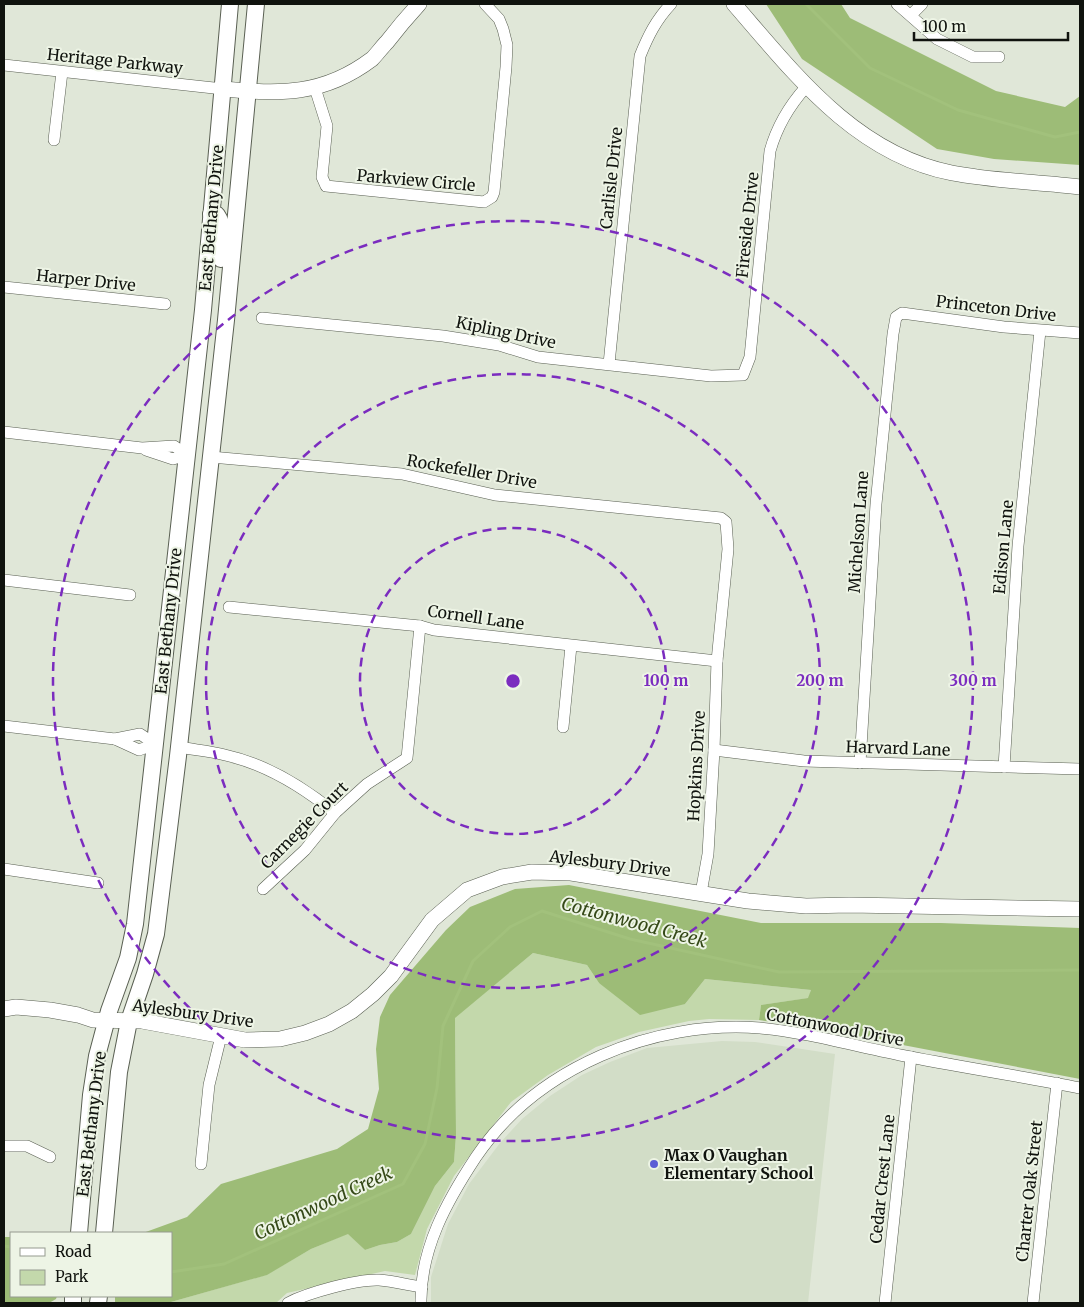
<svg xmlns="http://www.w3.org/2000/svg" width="1084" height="1307" viewBox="0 0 1084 1307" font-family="Merriweather,serif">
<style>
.built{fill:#d2ddc7}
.green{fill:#c3d8ab}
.forest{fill:#9dbc77}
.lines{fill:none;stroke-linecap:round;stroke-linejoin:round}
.stream{stroke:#a2c17c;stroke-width:3}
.minor-casing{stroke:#595f52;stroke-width:12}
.tertiary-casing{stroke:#595f52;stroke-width:16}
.secondary-casing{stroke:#595f52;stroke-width:18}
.minor{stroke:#fff;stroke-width:11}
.tertiary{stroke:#fff;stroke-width:15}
.secondary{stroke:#fff;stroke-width:16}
.ring{fill:none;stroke:#7b2cbf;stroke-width:2.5;stroke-dasharray:9 6}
.poi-dot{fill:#5c5dd5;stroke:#edf4e5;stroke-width:2}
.labels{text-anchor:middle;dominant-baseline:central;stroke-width:4;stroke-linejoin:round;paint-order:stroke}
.street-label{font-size:16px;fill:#10130e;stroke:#edf4e5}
.poi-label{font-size:16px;font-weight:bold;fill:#10130e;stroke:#edf4e5;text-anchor:start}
.water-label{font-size:18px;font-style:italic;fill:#354918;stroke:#edf4e5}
.centre{fill:#7b2cbf;stroke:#edf4e5;stroke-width:2.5}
.ring-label{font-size:15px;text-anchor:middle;font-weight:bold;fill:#7b2cbf;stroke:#edf4e5;stroke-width:4;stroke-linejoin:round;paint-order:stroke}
</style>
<rect width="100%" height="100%" fill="#e0e7d8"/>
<!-- built -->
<path class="built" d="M722 1041 755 1042 835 1054 808 1303H431V1277L448 1224 469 1184 500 1143 522 1119 550 1096 582 1075 610 1062 647 1048Z"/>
<!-- green -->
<path class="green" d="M533 953 587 965 599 983 685 1004 705 979 811 990 809 998 761 1005 759 1020 709 1019 689 1021 639 1032 596 1047 548 1075 511 1102 454 1176 427 1229 415 1275 385 1271 287 1293 276 1303H154L171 1302 266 1275 311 1249 349 1233 365 1250 380 1245 397 1242 411 1234 435 1186 454 1162 456 1135 455 1017Z"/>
<!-- forest -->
<g class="forest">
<path d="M766 4H841L850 18 996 91 1065 107 1080 96V165L994 159 937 149 802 59Z"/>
<path d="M569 885 761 923H941L1080 928V1079L819 1029 759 1020 761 1005 808 998 811 990 705 979 685 1004 640 1015 599 983 587 965 533 953 455 1018 456 1135 454 1162 435 1186 411 1234 397 1242 380 1245 365 1250 348 1234 311 1249 267 1275 171 1302 115 1303V1296H171V1233H143L187 1217 221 1184 337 1149 368 1129 379 1089 376 1049 380 1017 390 995 446 930 470 907 515 889Z"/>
<path d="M4 1237H11V1296H57L56 1299 49 1303H4Z"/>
</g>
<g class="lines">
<!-- stream -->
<g class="stream">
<path d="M806 4 870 68 958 110 1055 137 1080 132"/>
<path d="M4 1246 11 1247"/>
<path d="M171 1272 224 1264 403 1184 425 1144 437 1088 443 1026 473 961 510 927 542 911 630 939 779 972 1080 970"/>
</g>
<!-- minor casing -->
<g class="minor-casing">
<g id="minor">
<path d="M897 4 937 39 973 57H999"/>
<path d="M911 15 922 4"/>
<path d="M4 65 223 89"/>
<path d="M315 88 327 126 322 177 326 186 484 202 492 197 494 192 506 67 507 45 503 29 499 19 485 4"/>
<path d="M54 140 62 72"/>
<path d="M4 287 165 304"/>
<path d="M262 318 443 336 499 345 538 357 711 376 743 375 750 357 770 151C777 126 789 106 806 87"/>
<path d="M609 364 640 56C648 36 656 20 671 4"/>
<path d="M4 432 142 448 174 446 187 455"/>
<path d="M146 450 173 459 187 455"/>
<path d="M211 457 402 474 495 495 721 518 726 522 728 549 717 661 714 750 708 854 701 893"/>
<path d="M4 580 130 595"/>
<path d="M229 607 420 626 434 630 717 661"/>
<path d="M4 726 115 739 140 734 155 744"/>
<path d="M563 727 571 646"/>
<path d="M115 739 139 750 155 744"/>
<path d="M179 747C195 750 210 751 225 755 266 764 303 787 335 813"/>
<path d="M714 750 804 761 1080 769"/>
<path d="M860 763 876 504 893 334 896 317 902 313 1004 327 1080 333"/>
<path d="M1004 767 1018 546 1040 331"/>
<path d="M4 869 98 883"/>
<path d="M263 889 305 850 335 813 367 784 407 758 420 626"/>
<path d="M4 1146H27L50 1157"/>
<path d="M201 1164 209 1085 221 1036"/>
<path d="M288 1303C307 1293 357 1279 379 1280 393 1281 408 1285 422 1287"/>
<path d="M421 1303C420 1249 447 1201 476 1157 537 1067 653 1020 760 1028 806 1032 854 1046 900 1055 960 1067 1020 1076 1080 1088"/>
<path d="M885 1303 911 1057"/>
<path d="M1033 1303 1057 1083"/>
</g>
</g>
<!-- tertiary casing -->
<g class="tertiary-casing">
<g id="tertiary">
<path d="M734 4C794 73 855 154 952 173 994 181 1038 182 1080 187"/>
<path d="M223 89C280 94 323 96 372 59 377 54 382 47 387 42 397 29 408 16 419 4"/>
<path d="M4 1009 16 1007 50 1010 78 1015 93 1020 142 1021 245 1040 280 1039 305 1033 329 1024 352 1011 373 994 391 976 432 920 467 890 502 877 532 872 571 873 748 901 806 906 849 905 1080 909"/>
</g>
</g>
<!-- secondary casing -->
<g class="secondary-casing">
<g id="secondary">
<path d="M211 214 217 215C226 228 222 244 221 259"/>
<path d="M79 1233 91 1095 97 1056 109 1011 128 958 135 924 203 310 230 4"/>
<path d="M104 1233 119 1072 129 1021 145 974 156 934 178 756 226 320 256 4"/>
<path d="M73 1303V1296"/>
<path d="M98 1303 99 1296"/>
</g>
</g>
<!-- minor -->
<use href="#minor" class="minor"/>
<!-- tertiary -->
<use href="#tertiary" class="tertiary"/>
<!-- secondary -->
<use href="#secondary" class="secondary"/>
</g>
<!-- distance rings -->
<g class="ring">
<circle cx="513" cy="681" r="153"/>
<circle cx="513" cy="681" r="307"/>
<circle cx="513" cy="681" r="460"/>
</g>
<!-- markers -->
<circle class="poi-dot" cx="654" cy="1164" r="5"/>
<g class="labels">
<!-- street labels -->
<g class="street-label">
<text transform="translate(115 61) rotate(6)">Heritage Parkway</text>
<text transform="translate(611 178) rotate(-84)">Carlisle Drive</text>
<text transform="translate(416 180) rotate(5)">Parkview Circle</text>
<text transform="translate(211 218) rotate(-85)">East Bethany Drive</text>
<text transform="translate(747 225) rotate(-84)">Fireside Drive</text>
<text transform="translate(86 280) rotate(6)">Harper Drive</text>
<text transform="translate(996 308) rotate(7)">Princeton Drive</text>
<text transform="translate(506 332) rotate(12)">Kipling Drive</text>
<text transform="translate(472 471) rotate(10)">Rockefeller Drive</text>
<text transform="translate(858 532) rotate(-86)">Michelson Lane</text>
<text transform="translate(1003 547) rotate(-85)">Edison Lane</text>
<text transform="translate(476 617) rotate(8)">Cornell Lane</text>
<text transform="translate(168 621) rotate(-84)">East Bethany Drive</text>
<text transform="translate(898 748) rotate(2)">Harvard Lane</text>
<text transform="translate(696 766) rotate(-87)">Hopkins Drive</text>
<text transform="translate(304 825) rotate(-45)">Carnegie Court</text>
<text transform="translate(610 863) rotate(7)">Aylesbury Drive</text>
<text transform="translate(193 1013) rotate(8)">Aylesbury Drive</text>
<text transform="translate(835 1027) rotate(11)">Cottonwood Drive</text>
<text transform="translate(91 1124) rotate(-83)">East Bethany Drive</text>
<text transform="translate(882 1179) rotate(-84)">Cedar Crest Lane</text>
<text transform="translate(1029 1191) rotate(-84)">Charter Oak Street</text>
</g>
<!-- poi labels -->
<g class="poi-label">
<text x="664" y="1155">Max O Vaughan<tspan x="664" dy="18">Elementary School</tspan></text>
</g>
<!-- water labels -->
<g class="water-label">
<text transform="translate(634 922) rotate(15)">Cottonwood Creek</text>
<text transform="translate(323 1203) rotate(-25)">Cottonwood Creek</text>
</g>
</g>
<circle cx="513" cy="681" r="8" class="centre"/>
<g class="ring-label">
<text x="666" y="686">100 m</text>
<text x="820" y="686">200 m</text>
<text x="973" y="686">300 m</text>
</g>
<!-- border -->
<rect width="1084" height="1307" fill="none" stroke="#10130e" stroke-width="10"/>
<!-- legend -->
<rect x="10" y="1232" width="162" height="65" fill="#edf4e5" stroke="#959a8f"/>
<rect x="20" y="1248" width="25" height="8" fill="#ffffff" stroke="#959a8f"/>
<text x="55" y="1257" font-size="15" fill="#10130e">Road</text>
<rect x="20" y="1270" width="25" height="15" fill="#c3d8ab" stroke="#959a8f"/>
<text x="55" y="1282" font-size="15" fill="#10130e">Park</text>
<!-- scale -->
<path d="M914 32v8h154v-8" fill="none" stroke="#10130e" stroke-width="2.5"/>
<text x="922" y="32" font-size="15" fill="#10130e" stroke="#edf4e5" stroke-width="4" paint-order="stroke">100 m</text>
</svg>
